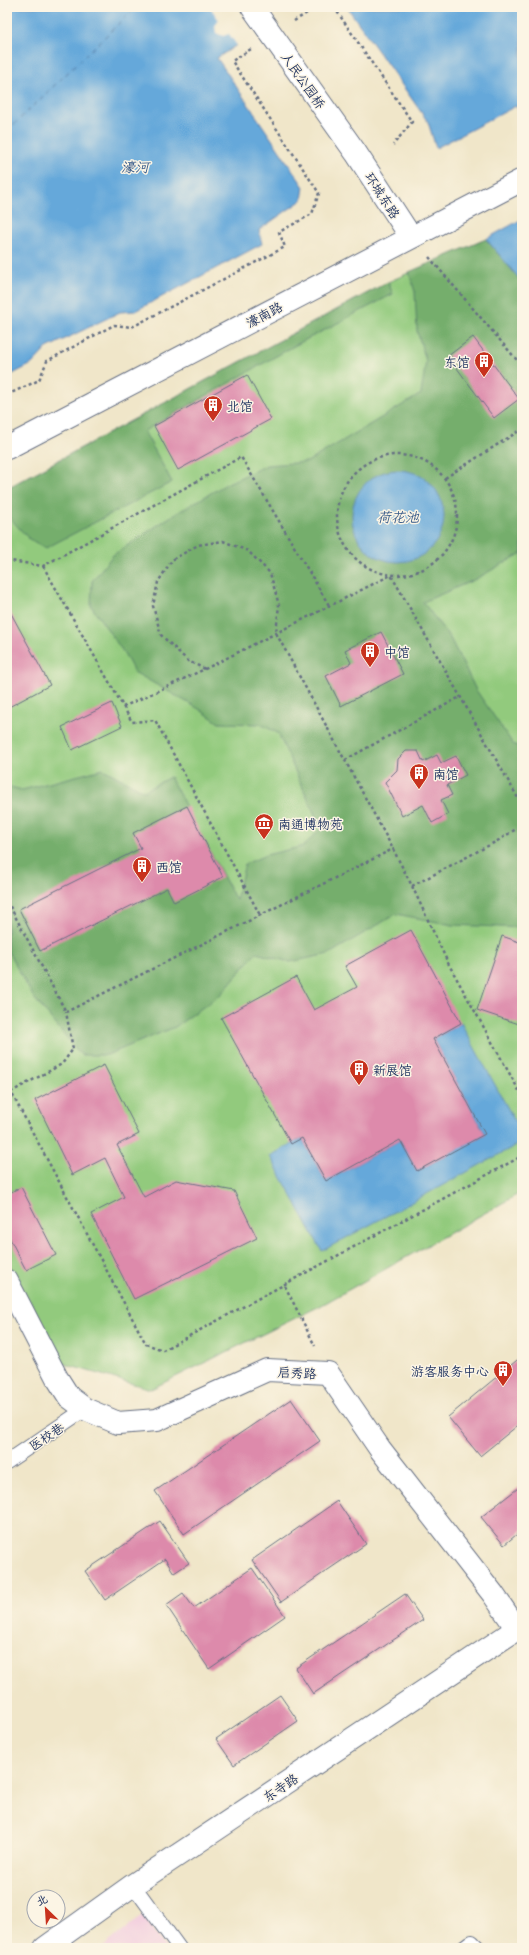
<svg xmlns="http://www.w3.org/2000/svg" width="529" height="1955" viewBox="0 0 529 1955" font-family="Mali,'LXGW WenKai TC',sans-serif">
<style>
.built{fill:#f3cfdf}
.green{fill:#92ca7d;stroke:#567c6e}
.forest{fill:#75ae6c;stroke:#486e65}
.water{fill:#65a8da;stroke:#406c9c}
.pier{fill:#f0e6c9}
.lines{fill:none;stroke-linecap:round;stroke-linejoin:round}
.ferry{stroke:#355989;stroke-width:1;stroke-dasharray:5 4;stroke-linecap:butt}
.building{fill:#dd8aab}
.service-casing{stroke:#666f83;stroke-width:16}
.minor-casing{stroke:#666f83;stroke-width:24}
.tertiary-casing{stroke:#666f83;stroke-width:24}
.path{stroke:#666f83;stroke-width:2.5;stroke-dasharray:3 3;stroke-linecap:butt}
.service{stroke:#fff;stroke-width:14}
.minor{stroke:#fff;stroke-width:22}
.tertiary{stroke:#fff;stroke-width:22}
.labels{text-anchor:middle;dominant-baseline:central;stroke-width:3;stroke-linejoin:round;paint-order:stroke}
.street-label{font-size:13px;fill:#1b2f5e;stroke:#fcf5e5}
.poi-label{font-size:13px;fill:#1b2f5e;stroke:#fcf5e5;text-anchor:start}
.water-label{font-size:14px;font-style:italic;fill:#355989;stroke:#fcf5e5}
</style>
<rect width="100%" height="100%" fill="#fcf5e5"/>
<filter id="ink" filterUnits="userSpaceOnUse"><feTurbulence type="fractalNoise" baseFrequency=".025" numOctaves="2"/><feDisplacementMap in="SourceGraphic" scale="8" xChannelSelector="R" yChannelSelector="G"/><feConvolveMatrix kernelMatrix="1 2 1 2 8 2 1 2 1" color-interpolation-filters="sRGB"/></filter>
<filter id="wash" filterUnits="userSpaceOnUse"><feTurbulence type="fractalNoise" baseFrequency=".012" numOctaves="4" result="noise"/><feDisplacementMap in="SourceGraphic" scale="16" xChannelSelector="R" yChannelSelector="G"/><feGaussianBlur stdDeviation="0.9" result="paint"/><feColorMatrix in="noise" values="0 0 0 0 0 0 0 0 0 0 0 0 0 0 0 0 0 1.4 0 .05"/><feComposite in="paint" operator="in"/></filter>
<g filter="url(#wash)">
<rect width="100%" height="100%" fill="#f0e6c9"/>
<!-- built -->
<path class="built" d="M142 1915 166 1948H102Z"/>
<!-- green -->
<path class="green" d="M486 239 522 282V1192L320 1306 151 1389 60 1363 7 1264V488L388 282Z"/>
<!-- forest -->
<g class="forest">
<path d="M486 239 522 282V553L474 580 423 602 450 638 476 690 513 744 522 748V928L453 925 396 914 329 954 290 962 256 953 220 995 175 1027 107 1055H81L34 998 7 950V786L22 790 103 769 144 791 170 777 236 900 245 864 266 855 304 846 321 828 278 733 260 724 219 723 199 709 134 672 124 653 91 606 92 581 113 555 170 517 228 483 267 465 307 462 421 394 426 361 417 331 415 292 409 272Z"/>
<path d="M388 282 393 294 294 346 144 431 172 482 46 548 29 539 7 515V488Z"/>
</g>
<!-- water -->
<g class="water">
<path d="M7 7H295L217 58 304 187 302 200 259 230 262 244 135 311 120 312 47 348 32 364 7 377Z"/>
<path d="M347 7H522V114L516 106 436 148 428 122Z"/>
<path d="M522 219V282L486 239Z"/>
<circle cx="398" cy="516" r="46"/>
<path d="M461 1023 522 1134V1142L322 1251 270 1156 302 1138 326 1181 400 1140 417 1171 485 1134 433 1039Z"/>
</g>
<!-- pier -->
<path class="pier" d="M210 7H297L238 47 229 34 223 36 216 33 215 26 219 20Z"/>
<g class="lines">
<!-- ferry -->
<path class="ferry" d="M7 131 136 7"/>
</g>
<g id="blocks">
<!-- building -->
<g class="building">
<path d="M473 337 519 399 494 418 448 356Z"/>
<path d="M247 375 271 419 178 470 154 426Z"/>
<path d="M7 606 50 685 7 708Z"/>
<path d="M381 632 403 674 341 706 326 676 351 663 345 650Z"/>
<path d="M112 703 122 726 72 750 62 727Z"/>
<path d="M406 751H418L423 762 437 755 441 763 456 756 466 775 447 785 452 795 441 800 448 814 432 823 423 805 402 816 385 782 397 770 398 759Z"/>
<path d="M187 806 223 877 174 902 167 888 40 951 19 909 141 848 133 833Z"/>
<path d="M411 930 461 1023 433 1039 485 1134 417 1171 400 1140 326 1181 302 1138 291 1144 221 1018 296 977 314 1010 357 987 345 966Z"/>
<path d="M502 936 522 943V1025L477 1010Z"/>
<path d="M104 1065 139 1134 117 1145 144 1197 176 1180 234 1191 257 1238 134 1299 91 1214 124 1197 105 1158 72 1175 35 1100Z"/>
<path d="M21 1187 56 1255 26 1270 7 1233V1194Z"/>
<path d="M522 1356V1422L480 1456 448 1417Z"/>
<path d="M291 1399 320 1441 184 1534 155 1491Z"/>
<path d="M522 1485V1530L504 1545 481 1517Z"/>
<path d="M337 1501 366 1544 281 1602 252 1560Z"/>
<path d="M160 1521 189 1563 174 1573 165 1559 105 1600 85 1571Z"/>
<path d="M252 1568 285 1616 209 1669 166 1605 183 1593 194 1608Z"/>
<path d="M405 1594 423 1620 313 1694 296 1668Z"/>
<path d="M280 1695 298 1721 234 1765 216 1739Z"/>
</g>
</g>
</g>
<g filter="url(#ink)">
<use href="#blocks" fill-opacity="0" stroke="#666f83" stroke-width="1"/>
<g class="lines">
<!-- service casing -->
<g class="service-casing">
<g id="service">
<path d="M7 1462 85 1409"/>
<path d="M133 1885 179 1948"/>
<path d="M464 1948 472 1942 478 1948"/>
</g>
</g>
<!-- minor casing -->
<g class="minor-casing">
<path id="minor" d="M7 1281 57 1378 69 1397 85 1409 118 1423 157 1420 267 1370 328 1373 380 1449 493 1594 517 1629"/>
</g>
<!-- tertiary casing -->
<g class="tertiary-casing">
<g id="tertiary">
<path d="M252 7 356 153 411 237"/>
<path d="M7 448 522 180"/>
<path d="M45 1948 133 1885 517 1629H522"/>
</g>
</g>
<!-- path -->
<g class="path">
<path d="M334 7 412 122 393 145"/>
<path d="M294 21 317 7"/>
<path d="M429 257 522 366"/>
<path d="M7 395 39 380 47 361 114 325 132 327 285 247 279 232 312 214 319 193 232 61 251 49"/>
<circle cx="397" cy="515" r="60"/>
<path d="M445 478 522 429"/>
<path d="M7 563 11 561 43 566 241 457 330 607"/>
<path d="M43 566 132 722 155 720 260 915"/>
<path d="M205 669 188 661 161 635 153 606 158 582 172 560 198 545 223 541 248 551 270 573 279 605 276 633 393 849"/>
<path d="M123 707 205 669 391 575 522 805"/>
<path d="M345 760 460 697"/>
<path d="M412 886 499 840 522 825"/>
<path d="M7 901 66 1012"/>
<path d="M522 1096 448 963 412 886 393 849 66 1012 73 1049 62 1064 11 1092 146 1344 163 1350 522 1156"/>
<path d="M285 1286 315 1346"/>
</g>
<!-- service -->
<use href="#service" class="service"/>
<!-- minor -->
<use href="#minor" class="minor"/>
<!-- tertiary -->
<use href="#tertiary" class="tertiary"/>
</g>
</g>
<!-- icons -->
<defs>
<g id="building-pin" transform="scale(1)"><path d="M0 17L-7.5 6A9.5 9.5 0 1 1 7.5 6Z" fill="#c8321e" stroke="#fcf5e5"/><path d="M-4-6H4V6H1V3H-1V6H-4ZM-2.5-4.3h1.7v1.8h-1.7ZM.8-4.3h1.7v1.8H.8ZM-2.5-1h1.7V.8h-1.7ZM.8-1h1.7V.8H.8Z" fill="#fff"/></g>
<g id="museum-pin" transform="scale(1)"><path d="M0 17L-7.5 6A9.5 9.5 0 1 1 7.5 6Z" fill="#c8321e" stroke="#fcf5e5"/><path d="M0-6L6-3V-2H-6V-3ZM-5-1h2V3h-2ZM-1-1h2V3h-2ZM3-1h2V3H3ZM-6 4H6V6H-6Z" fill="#fff"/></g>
</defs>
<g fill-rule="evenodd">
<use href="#building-pin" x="484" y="361"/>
<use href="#building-pin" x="213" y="405"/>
<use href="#building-pin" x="370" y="651"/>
<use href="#building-pin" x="419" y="773"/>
<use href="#museum-pin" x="264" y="823"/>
<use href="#building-pin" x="142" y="866"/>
<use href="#building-pin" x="359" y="1069"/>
<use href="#building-pin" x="503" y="1370"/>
</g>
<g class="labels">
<!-- street labels -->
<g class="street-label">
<text transform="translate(304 80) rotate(55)">人民公园桥</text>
<text transform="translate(383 195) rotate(57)">环城东路</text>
<text transform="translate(264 314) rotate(-28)">濠南路</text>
<text transform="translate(297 1372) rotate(3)">启秀路</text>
<text transform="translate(46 1436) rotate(-34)">医校巷</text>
<text transform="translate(280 1787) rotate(-34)">东寺路</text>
</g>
<!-- poi labels -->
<g class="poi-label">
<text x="470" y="361" text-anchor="end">东馆</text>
<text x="227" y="405">北馆</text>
<text x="384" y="651">中馆</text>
<text x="433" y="773">南馆</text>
<text x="278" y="823">南通博物苑</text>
<text x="156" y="866">西馆</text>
<text x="373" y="1069">新展馆</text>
<text x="489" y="1370" text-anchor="end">游客服务中心</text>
</g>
<!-- water labels -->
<g class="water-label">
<text x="135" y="166">濠河</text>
<text x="398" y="516">荷花池</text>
</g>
</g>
<!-- margin -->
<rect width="529" height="1955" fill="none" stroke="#fcf5e5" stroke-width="24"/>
<!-- north arrow -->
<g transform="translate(46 1909) rotate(335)"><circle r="19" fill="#fcf5e5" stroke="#a2a6af"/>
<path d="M0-3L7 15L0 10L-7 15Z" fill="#c8321e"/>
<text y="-6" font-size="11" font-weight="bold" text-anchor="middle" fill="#1b2f5e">北</text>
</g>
</svg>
